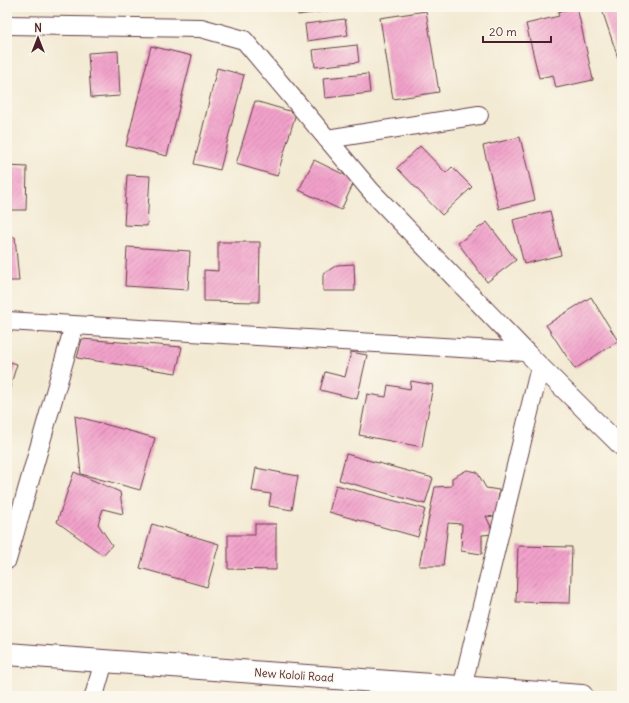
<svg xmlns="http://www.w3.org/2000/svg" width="629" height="703" viewBox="0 0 629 703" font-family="Delius,sans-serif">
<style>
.building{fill:url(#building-hatch)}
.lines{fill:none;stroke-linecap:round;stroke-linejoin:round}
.street-casing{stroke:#633d44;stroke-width:20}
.secondary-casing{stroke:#633d44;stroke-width:24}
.street{stroke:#fff;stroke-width:18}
.secondary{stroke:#fff;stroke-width:22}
.labels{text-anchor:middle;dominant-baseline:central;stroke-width:3;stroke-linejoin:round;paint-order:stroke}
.street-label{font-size:11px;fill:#4a1f2b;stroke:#fbf7ec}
</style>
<defs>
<pattern id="building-hatch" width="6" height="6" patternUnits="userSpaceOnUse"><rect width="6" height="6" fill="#f2a1ca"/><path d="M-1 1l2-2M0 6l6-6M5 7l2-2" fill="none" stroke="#c683a4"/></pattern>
</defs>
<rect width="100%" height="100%" fill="#fbf7ec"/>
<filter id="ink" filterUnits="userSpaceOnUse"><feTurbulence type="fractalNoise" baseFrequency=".025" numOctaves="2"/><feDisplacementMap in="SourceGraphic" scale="8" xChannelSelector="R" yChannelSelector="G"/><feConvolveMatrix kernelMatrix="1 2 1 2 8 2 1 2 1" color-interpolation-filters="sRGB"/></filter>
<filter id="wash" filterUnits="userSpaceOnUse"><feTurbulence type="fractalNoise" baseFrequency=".012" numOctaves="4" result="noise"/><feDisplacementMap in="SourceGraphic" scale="16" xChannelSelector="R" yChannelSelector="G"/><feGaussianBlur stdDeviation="0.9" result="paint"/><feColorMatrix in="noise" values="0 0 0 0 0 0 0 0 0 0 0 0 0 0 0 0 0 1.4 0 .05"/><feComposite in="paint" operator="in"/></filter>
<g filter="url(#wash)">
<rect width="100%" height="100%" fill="#f3ead3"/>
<g id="blocks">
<!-- building -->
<g class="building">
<path d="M297 7H340V9L298 15Z"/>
<path d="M577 7 593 80 556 88 553 75 539 78 526 24 559 16 558 12Z"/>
<path d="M619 7H622V56L618 58 603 13Z"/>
<path d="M426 11 439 92 393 99 380 18Z"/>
<path d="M345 19 348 35 307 41 305 24Z"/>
<path d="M357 45 359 62 315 67 313 50Z"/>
<path d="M151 46 192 56 167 156 126 146Z"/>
<path d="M118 51 120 96 91 98 88 53Z"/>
<path d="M217 68 244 75 220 170 194 164Z"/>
<path d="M368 74 370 93 325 98 323 78Z"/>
<path d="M255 101 296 113 277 176 236 164Z"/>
<path d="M520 137 535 200 499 209 483 146Z"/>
<path d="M420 146 446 173 452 167 472 187 442 215 397 168Z"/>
<path d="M314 160 355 180 341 210 299 190Z"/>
<path d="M7 166 27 167 26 210H7Z"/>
<path d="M127 175 150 176 147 226 124 225Z"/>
<path d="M550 211 561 255 524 264 513 220Z"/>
<path d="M487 222 516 260 487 282 458 243Z"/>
<path d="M7 237H15L19 281H7Z"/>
<path d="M218 242H260L259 302 204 301V270L218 271Z"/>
<path d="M127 247 190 251 188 290 125 286Z"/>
<path d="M354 264 355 291H323V274L337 265Z"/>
<path d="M591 297 618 341 575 369 546 325Z"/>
<path d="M82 339 182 347 176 373 77 358Z"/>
<path d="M351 352 367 355 357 399 320 390 325 372 345 377Z"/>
<path d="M7 361 17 364 7 397Z"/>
<path d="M411 381 433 385 422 447 359 435 367 394 386 397 388 385 410 389Z"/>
<path d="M75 416 155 438 140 490 81 474Z"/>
<path d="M346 454 433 478 425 504 339 480Z"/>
<path d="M256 468 298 476 292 510 269 506 271 494 252 491Z"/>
<path d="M467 470 477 472 486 488 499 490 497 517 486 516 494 534 482 535V554L461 551 462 524 448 523 443 566H419L435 487 452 486V478Z"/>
<path d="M74 472 120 492 123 514 103 509 98 524 112 545 103 555 57 522Z"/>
<path d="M336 485 425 509 418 537 329 512Z"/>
<path d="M152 524 219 544 207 587 140 568Z"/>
<path d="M255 524H276V570L228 569V535H255Z"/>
<path d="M518 546 572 547 570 603 516 602Z"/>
</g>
</g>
</g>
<g filter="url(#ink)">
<use href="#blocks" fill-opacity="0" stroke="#633d44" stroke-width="1"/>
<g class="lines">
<!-- street casing -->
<g class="street-casing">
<g id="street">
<path d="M7 25 201 28 244 40 371 191 526 352 622 447"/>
<path d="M327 139 479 115"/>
<path d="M7 321 526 352"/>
<path d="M7 560 74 326"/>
<path d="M462 688 540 367"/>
<path d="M94 696 104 661"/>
</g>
</g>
<!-- secondary casing -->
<g class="secondary-casing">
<path id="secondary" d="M7 654 582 696"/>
</g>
<!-- street -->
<use href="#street" class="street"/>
<!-- secondary -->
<use href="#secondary" class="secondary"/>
</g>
</g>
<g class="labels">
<!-- street labels -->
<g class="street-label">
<text transform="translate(294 675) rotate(4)">New Kololi Road</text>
</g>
</g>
<!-- margin -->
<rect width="629" height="703" fill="none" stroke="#fbf7ec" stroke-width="24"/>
<!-- north arrow -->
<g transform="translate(38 38)" stroke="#fbf7ec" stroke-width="3" paint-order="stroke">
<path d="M0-3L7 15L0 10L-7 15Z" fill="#4a1f2b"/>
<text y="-6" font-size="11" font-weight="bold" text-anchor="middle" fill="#4a1f2b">N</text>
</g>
<!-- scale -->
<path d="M483 36v6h68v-6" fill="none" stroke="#4a1f2b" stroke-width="2"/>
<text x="489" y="36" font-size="12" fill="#4a1f2b" stroke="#fbf7ec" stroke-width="3" paint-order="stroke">20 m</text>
</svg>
